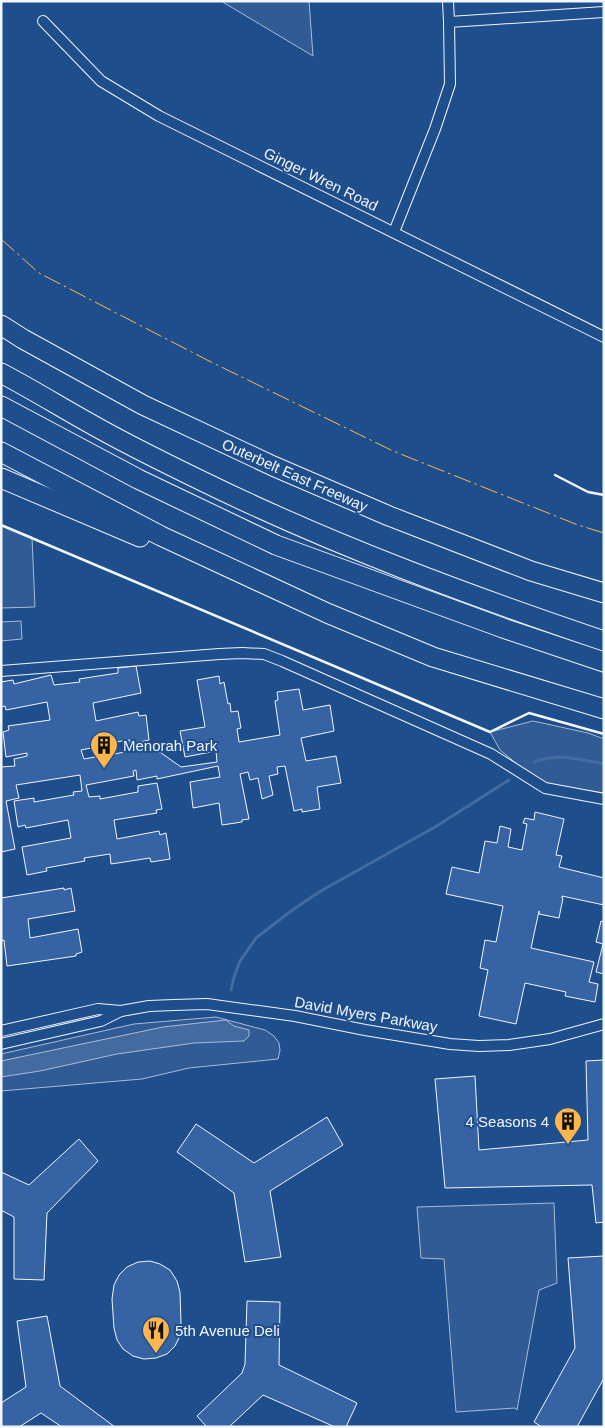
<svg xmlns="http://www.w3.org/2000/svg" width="605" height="1428" viewBox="0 0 605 1428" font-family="Helvetica,sans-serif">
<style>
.built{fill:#305b95;stroke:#a8bbd7}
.water{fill:#446ba0;stroke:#a8bbd7}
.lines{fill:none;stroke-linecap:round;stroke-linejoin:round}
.stream{stroke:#446ba0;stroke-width:3}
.building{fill:#3563a3;stroke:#f2f6ff}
.street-casing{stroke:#f2f6ff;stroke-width:12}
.highway-casing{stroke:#f2f6ff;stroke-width:21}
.street{stroke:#1f4e8c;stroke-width:10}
.highway{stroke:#1f4e8c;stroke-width:19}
.wall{stroke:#f2f6ff;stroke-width:2.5}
.power{stroke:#ffb74d;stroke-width:1;stroke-dasharray:18 4 2.5 4;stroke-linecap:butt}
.labels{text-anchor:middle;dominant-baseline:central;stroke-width:4;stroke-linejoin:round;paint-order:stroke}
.street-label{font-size:15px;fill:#f2f6ff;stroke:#1f4e8c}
.poi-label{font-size:15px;fill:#f2f6ff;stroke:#1f4e8c;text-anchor:start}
</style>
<rect width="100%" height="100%" fill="#1f4e8c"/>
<!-- built -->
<g class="built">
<path d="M221 1H309L313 56Z"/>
<path d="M1 525 32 537 35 607 1 608Z"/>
<path d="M21 621 22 639 1 641V622Z"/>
<path d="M533 721 588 733 604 739V793L556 785 537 783 511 759 500 750 490 732Z"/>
<path d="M216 1017 265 1030 274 1036 279 1043 280 1050 278 1059 189 1068 142 1079 1 1091V1054L134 1024Z"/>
<path d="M554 1203 557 1283 539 1290 517 1410 515 1408 456 1412 444 1259 421 1258 417 1207Z"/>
</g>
<!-- water -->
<path class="water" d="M226 1020 234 1026 249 1030V1036L244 1041 194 1043 117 1054 40 1071 1 1077V1061L163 1027Z"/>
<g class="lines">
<!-- stream -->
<g class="stream">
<path d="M534 762C562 753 577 759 604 764"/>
<path d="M231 990 234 977 240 961 256 938 291 911 319 892 435 827 509 780"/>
</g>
</g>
<!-- building -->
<g class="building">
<path d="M136 666 141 693 93 703 96 721 138 712 139 716 146 715 149 740 130 744V740L91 745V748L81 750 84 759 106 755V752L114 751 115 754 154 745 157 750 181 767 217 762 216 751 185 757 180 731 205 727 197 680 219 676 220 684 224 682 228 704 230 703 231 712 238 711 241 728 237 729 239 742 280 735 275 701 278 700 277 692 299 689 303 710 330 705 334 731 301 738 306 761 336 756 341 783 317 787 320 809 302 812V809L294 811 285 766 277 767 278 774 269 776 273 795 262 799 258 778 250 780 248 772 240 774 249 819 242 820V822L222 825 219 803 193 808 190 782 220 777 218 766 157 779V776L137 780 136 770 133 771 134 776 86 785 89 797 100 796V799L138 792V786L157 783 162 809 156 810 157 813 114 820 117 839 159 831 160 835 166 833 170 859 151 862 150 858 111 864 110 854 84 858 85 861 46 868 47 871 27 875 22 847 71 838 68 820 26 828 25 825 18 827 14 801 34 798V802L74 795 73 792 82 791 80 775 16 785 19 798 6 801 15 849 1 852V767L15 766 14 759 27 756V753L6 757 3 732 9 730 8 726 50 720 47 702 6 710 5 706 1 707V682L13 680 14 684 51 675 54 685 80 682 79 679 118 673V668Z"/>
<path d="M535 812 564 819 556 855 562 856 559 867 604 878V905L562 896V898H563L559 918 539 914V911L531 948 594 962 589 982 598 984 595 1002 565 996 566 992 525 983 516 1024 479 1016 488 970 480 968 485 940 496 942 503 906 446 894 452 867 479 873 485 841 497 843 500 826 511 829 508 847 522 850 527 824 523 823 525 818 534 820Z"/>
<path d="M64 888V890L71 888 75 911 28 919 30 938 78 929 82 952 76 954V956L7 966 4 940 1 941V898Z"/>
<path d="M601 921 604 922V974L596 972 603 944 596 942Z"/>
<path d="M604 1060V1222L596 1223 592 1185 445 1188 435 1079 475 1076 479 1150 588 1140 586 1061Z"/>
<path d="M327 1117 343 1145 270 1191 281 1257 245 1262 234 1193 177 1152 196 1124 254 1163Z"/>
<path d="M79 1139 98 1161 47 1213 44 1280 14 1279V1217L1 1210V1172L29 1185Z"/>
<path d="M604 1256V1378L577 1427H542L534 1422 575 1348 568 1258Z"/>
<path d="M150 1261 160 1264 170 1270 177 1281 180 1292 181 1324 180 1336 175 1346 167 1354 156 1358 144 1359 133 1356 123 1349 117 1340 114 1328 112 1299 114 1285 119 1275 127 1267 138 1262Z"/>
<path d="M247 1301 280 1302 279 1365 357 1403 346 1427H335L263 1395 229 1427H207L197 1416 242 1373 245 1364Z"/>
<path d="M47 1316 60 1386 115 1427H62L41 1413 19 1427H1V1403L26 1387 17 1321Z"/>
</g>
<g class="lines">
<!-- street casing -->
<g class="street-casing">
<g id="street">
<path d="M43 21 101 81 159 116 604 337"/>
<path d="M449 22 604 12"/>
<path d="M394 232 435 129 450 84 449 22 448 1"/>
<path d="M1 671 219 654 242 653 264 654 282 661 491 754 545 788 604 799"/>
<path d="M1 1031 98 1009 121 1011 149 1006 174 1005 207 1004 295 1016 365 1030 450 1044 479 1046 509 1045 550 1039 604 1024"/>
<path d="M1 1044 101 1021 121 1011"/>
</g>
</g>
<!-- highway casing -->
<g class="highway-casing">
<g id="highway">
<path d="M1 325 23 339 143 405 273 466 389 516 531 571 604 593"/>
<path d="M1 373C35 391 67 411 100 429 134 448 169 465 204 482 333 545 468 595 604 641"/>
<path d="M1 406 138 479 276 545 503 628 604 662"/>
<path d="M1 452 161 536 327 613 433 657 604 709"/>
<path d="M1 478 140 537"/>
</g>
</g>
<!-- street -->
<use href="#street" class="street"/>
<!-- highway -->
<use href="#highway" class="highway"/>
<!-- wall -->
<g class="wall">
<path d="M555 475 588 492 604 495"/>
<path d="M1 525 490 732 529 713 604 734"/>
</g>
<!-- power -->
<path class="power" d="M1 239 39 273 209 361 393 451 578 525 604 533"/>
</g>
<!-- icons -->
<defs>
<g id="building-pin" transform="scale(1.4375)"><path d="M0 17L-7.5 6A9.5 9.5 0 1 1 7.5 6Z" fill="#ffb74d" stroke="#1f4e8c"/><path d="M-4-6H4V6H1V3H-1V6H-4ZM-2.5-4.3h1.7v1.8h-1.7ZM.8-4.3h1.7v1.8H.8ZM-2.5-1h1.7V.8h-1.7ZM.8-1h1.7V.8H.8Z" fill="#111"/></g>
<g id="restaurant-pin" transform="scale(1.4375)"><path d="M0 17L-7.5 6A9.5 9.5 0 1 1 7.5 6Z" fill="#ffb74d" stroke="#1f4e8c"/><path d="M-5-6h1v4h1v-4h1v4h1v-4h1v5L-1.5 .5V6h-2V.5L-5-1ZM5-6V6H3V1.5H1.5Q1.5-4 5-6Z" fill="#111"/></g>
</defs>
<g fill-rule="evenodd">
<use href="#building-pin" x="104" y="745"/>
<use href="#building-pin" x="568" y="1121"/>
<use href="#restaurant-pin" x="156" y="1330"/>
</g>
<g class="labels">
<!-- street labels -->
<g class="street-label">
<text transform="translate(321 179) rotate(26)">Ginger Wren Road</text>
<text transform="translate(295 475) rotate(24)">Outerbelt East Freeway</text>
<text transform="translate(366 1014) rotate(10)">David Myers Parkway</text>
</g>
<!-- poi labels -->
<g class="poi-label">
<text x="123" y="745">Menorah Park</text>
<text x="549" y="1121" text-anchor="end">4 Seasons 4</text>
<text x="175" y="1330">5th Avenue Deli</text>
</g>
</g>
<!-- border -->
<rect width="605" height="1428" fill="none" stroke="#f2f6ff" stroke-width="5"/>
</svg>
